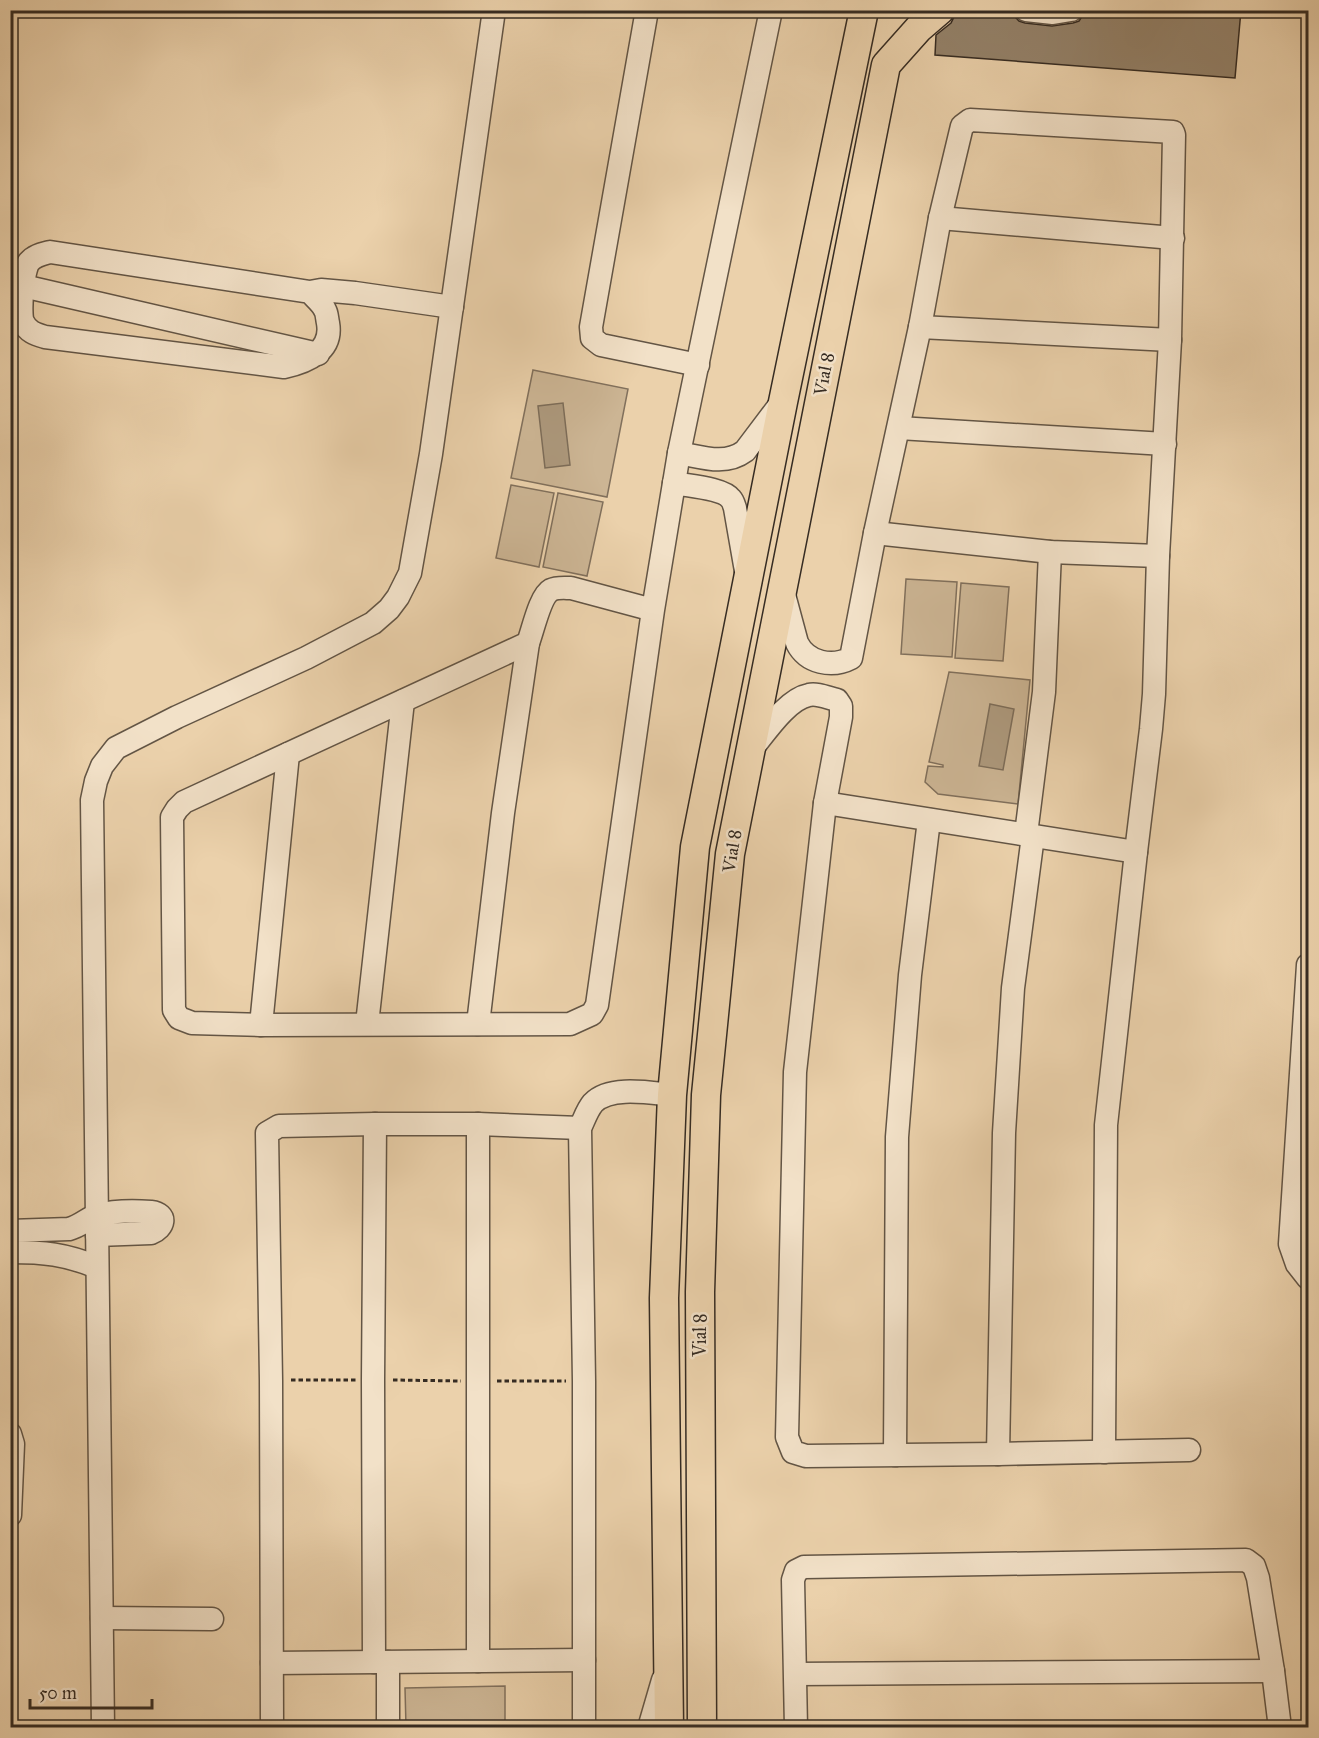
<svg xmlns="http://www.w3.org/2000/svg" width="1319" height="1738" viewBox="0 0 1319 1738" font-family="'IM FELL Great Primer',serif">
<style>
.green{fill:#ccb594;stroke:#81705c;stroke-width:1.5}
.water{fill:#ad997d;stroke:#7d6d59;stroke-width:1.5}
.building{fill:#94826a;stroke:#362c23;stroke-width:1.5}
.lines{fill:none;stroke-linecap:round;stroke-linejoin:round}
.minor-casing{stroke:#635545;stroke-width:25}
.major-casing{stroke:#362c23;stroke-width:31}
.path{stroke:#362c23;stroke-width:3;stroke-dasharray:4.5 3;stroke-linecap:butt}
.minor{stroke:#f2e1c8;stroke-width:22}
.major{stroke:#ebd1ab;stroke-width:28}
.labels{text-anchor:middle;dominant-baseline:central;stroke-width:5;stroke-linejoin:round;paint-order:stroke}
.street-label{font-size:18px;fill:#362c23;stroke:#f2e1c8}
</style>
<rect width="100%" height="100%" fill="#ebd1ab"/>
<filter id="stains"><feTurbulence type="fractalNoise" baseFrequency=".00333" numOctaves="4"/><feColorMatrix values="0 0 0 0 .2 0 0 0 0 .09 0 0 0 0 .02 0 0 0 .5 -.17"/></filter>
<radialGradient id="worn" r=".72"><stop offset=".6" stop-color="#630" stop-opacity="0"/><stop offset="1" stop-color="#630" stop-opacity=".3"/></radialGradient>
<!-- green -->
<g class="green">
<path d="M533 370 628 389 607 497 511 478Z"/>
<path d="M511 485 554 493 539 567 496 558Z"/>
<path d="M558 493 603 502 587 576 543 567Z"/>
<path d="M906 579 957 582 952 657 901 654Z"/>
<path d="M961 583 1009 587 1003 661 955 658Z"/>
<path d="M949 672 1030 680 1018 804 938 794 925 782 928 766 943 767V765L929 762Z"/>
<path d="M505 1686V1727H406L405 1688Z"/>
</g>
<!-- water -->
<g class="water">
<path d="M563 403 570 465 545 468 538 406Z"/>
<path d="M990 704 1014 709 1003 770 979 766Z"/>
</g>
<!-- building -->
<path class="building" d="M993 10H1013L1014 16 1019 21 1025 23 1052 26 1073 23 1079 21 1083 15 1084 10H1241L1235 78 935 55 936 35 951 23 955 15Z"/>
<g class="lines">
<!-- minor casing -->
<g class="minor-casing">
<g id="minor">
<path d="M647 10 591 327 592 338 601 345 698 365"/>
<path d="M1026 10 1053 13 1071 10"/>
<path d="M940 218 1173 238"/>
<path d="M23 286 318 354"/>
<path d="M310 292C314 297 322 303 325 310 327 313 327 319 328 323 333 351 307 362 284 367L45 337C35 334 28 332 23 322 19 313 23 269 29 262 35 255 43 254 50 252L310 292 321 290 355 293 452 307"/>
<path d="M920 327 1170 340"/>
<path d="M899 428 1165 444"/>
<path d="M679 453C702 457 725 466 745 451L782 402"/>
<path d="M674 483C687 486 723 488 731 499 733 501 734 505 735 508L746 571"/>
<path d="M875 533 1050 552 1158 556"/>
<path d="M783 591 797 643C807 663 832 668 851 658L875 533 920 327 940 218 962 126 970 120 1173 132 1174 135 1170 340 1158 556 1154 694 1151 729 1136 852 1106 1125 1104 1452"/>
<path d="M653 610 571 588C564 588 557 587 551 590 540 596 533 630 528 643L184 802 177 809 172 817 174 1010 179 1018 192 1023 261 1025 570 1024 592 1014 597 1005 653 610 679 453 771 10"/>
<path d="M751 750C765 733 787 699 809 695 817 693 828 698 837 700L841 706V717L825 803 795 1072 787 1437 793 1452 806 1456 998 1454 1189 1450"/>
<path d="M825 803 1136 852"/>
<path d="M1026 834 1044 692 1050 552"/>
<path d="M1308 965 1290 1244 1297 1264 1308 1278"/>
<path d="M367 1024 403 701"/>
<path d="M478 1024 503 813 528 643"/>
<path d="M261 1025 288 754"/>
<path d="M478 1124V1661"/>
<path d="M10 1231 69 1229C81 1226 89 1217 98 1215 113 1211 137 1211 151 1212 168 1214 164 1228 151 1233L97 1235"/>
<path d="M10 1252C44 1252 65 1254 97 1267"/>
<path d="M10 1434 13 1444 10 1515"/>
<path d="M998 1454 1004 1133 1013 988 1033 836"/>
<path d="M895 1455 897 1137 910 975 929 820"/>
<path d="M102 1618 212 1619"/>
<path d="M374 1662 373 1380 375 1124"/>
<path d="M388 1662V1728"/>
<path d="M272 1663 584 1660"/>
<path d="M796 1674 1273 1671"/>
<path d="M103 1728 92 800 96 781 102 766 116 748 177 717 306 658 373 623 389 609 398 597 410 573 431 454 494 10"/>
<path d="M272 1728 271 1380 267 1133 279 1126 375 1124H478L580 1128"/>
<path d="M584 1728V1381L580 1128C584 1120 587 1110 593 1103 610 1085 651 1093 672 1095"/>
<path d="M649 1728 663 1680"/>
<path d="M796 1728 793 1580 796 1571 804 1567 1246 1560 1254 1566 1258 1578 1273 1671 1280 1728"/>
</g>
</g>
<!-- major casing -->
<g class="major-casing">
<g id="major">
<path d="M669 1728 664 1298 672 1095 695 847 783 402 864 10"/>
<path d="M702 1728 700 1292 706 1095 730 854 886 65 919 28 940 10"/>
</g>
</g>
<!-- path -->
<g class="path">
<path d="M291 1380H356"/>
<path d="M393 1380 461 1381"/>
<path d="M497 1381H566"/>
</g>
<!-- minor -->
<use href="#minor" class="minor"/>
<!-- major -->
<use href="#major" class="major"/>
</g>
<g class="labels">
<!-- street labels -->
<g class="street-label">
<text transform="translate(824 374) rotate(-79)">Vial 8</text>
<text transform="translate(732 851) rotate(-81)">Vial 8</text>
<text transform="translate(700 1335) rotate(-90)">Vial 8</text>
</g>
</g>
<!-- margin -->
<rect width="1319" height="1738" fill="none" stroke="#ebd1ab" stroke-width="36"/>
<rect x="12" y="12" width="1295" height="1714" fill="none" stroke="#362c23" stroke-width="3"/>
<rect x="18" y="18" width="1283" height="1702" fill="none" stroke="#362c23" stroke-width="1.5"/>
<!-- scale -->
<path d="M30 1699v9h122v-9" fill="none" stroke="#362c23" stroke-width="3"/>
<text x="39" y="1699" font-size="18" fill="#362c23" stroke="#f2e1c8" stroke-width="4.5" paint-order="stroke">50 m</text>
<rect width="100%" height="100%" filter="url(#stains)"/>
<rect width="100%" height="100%" fill="url(#worn)"/>
</svg>
